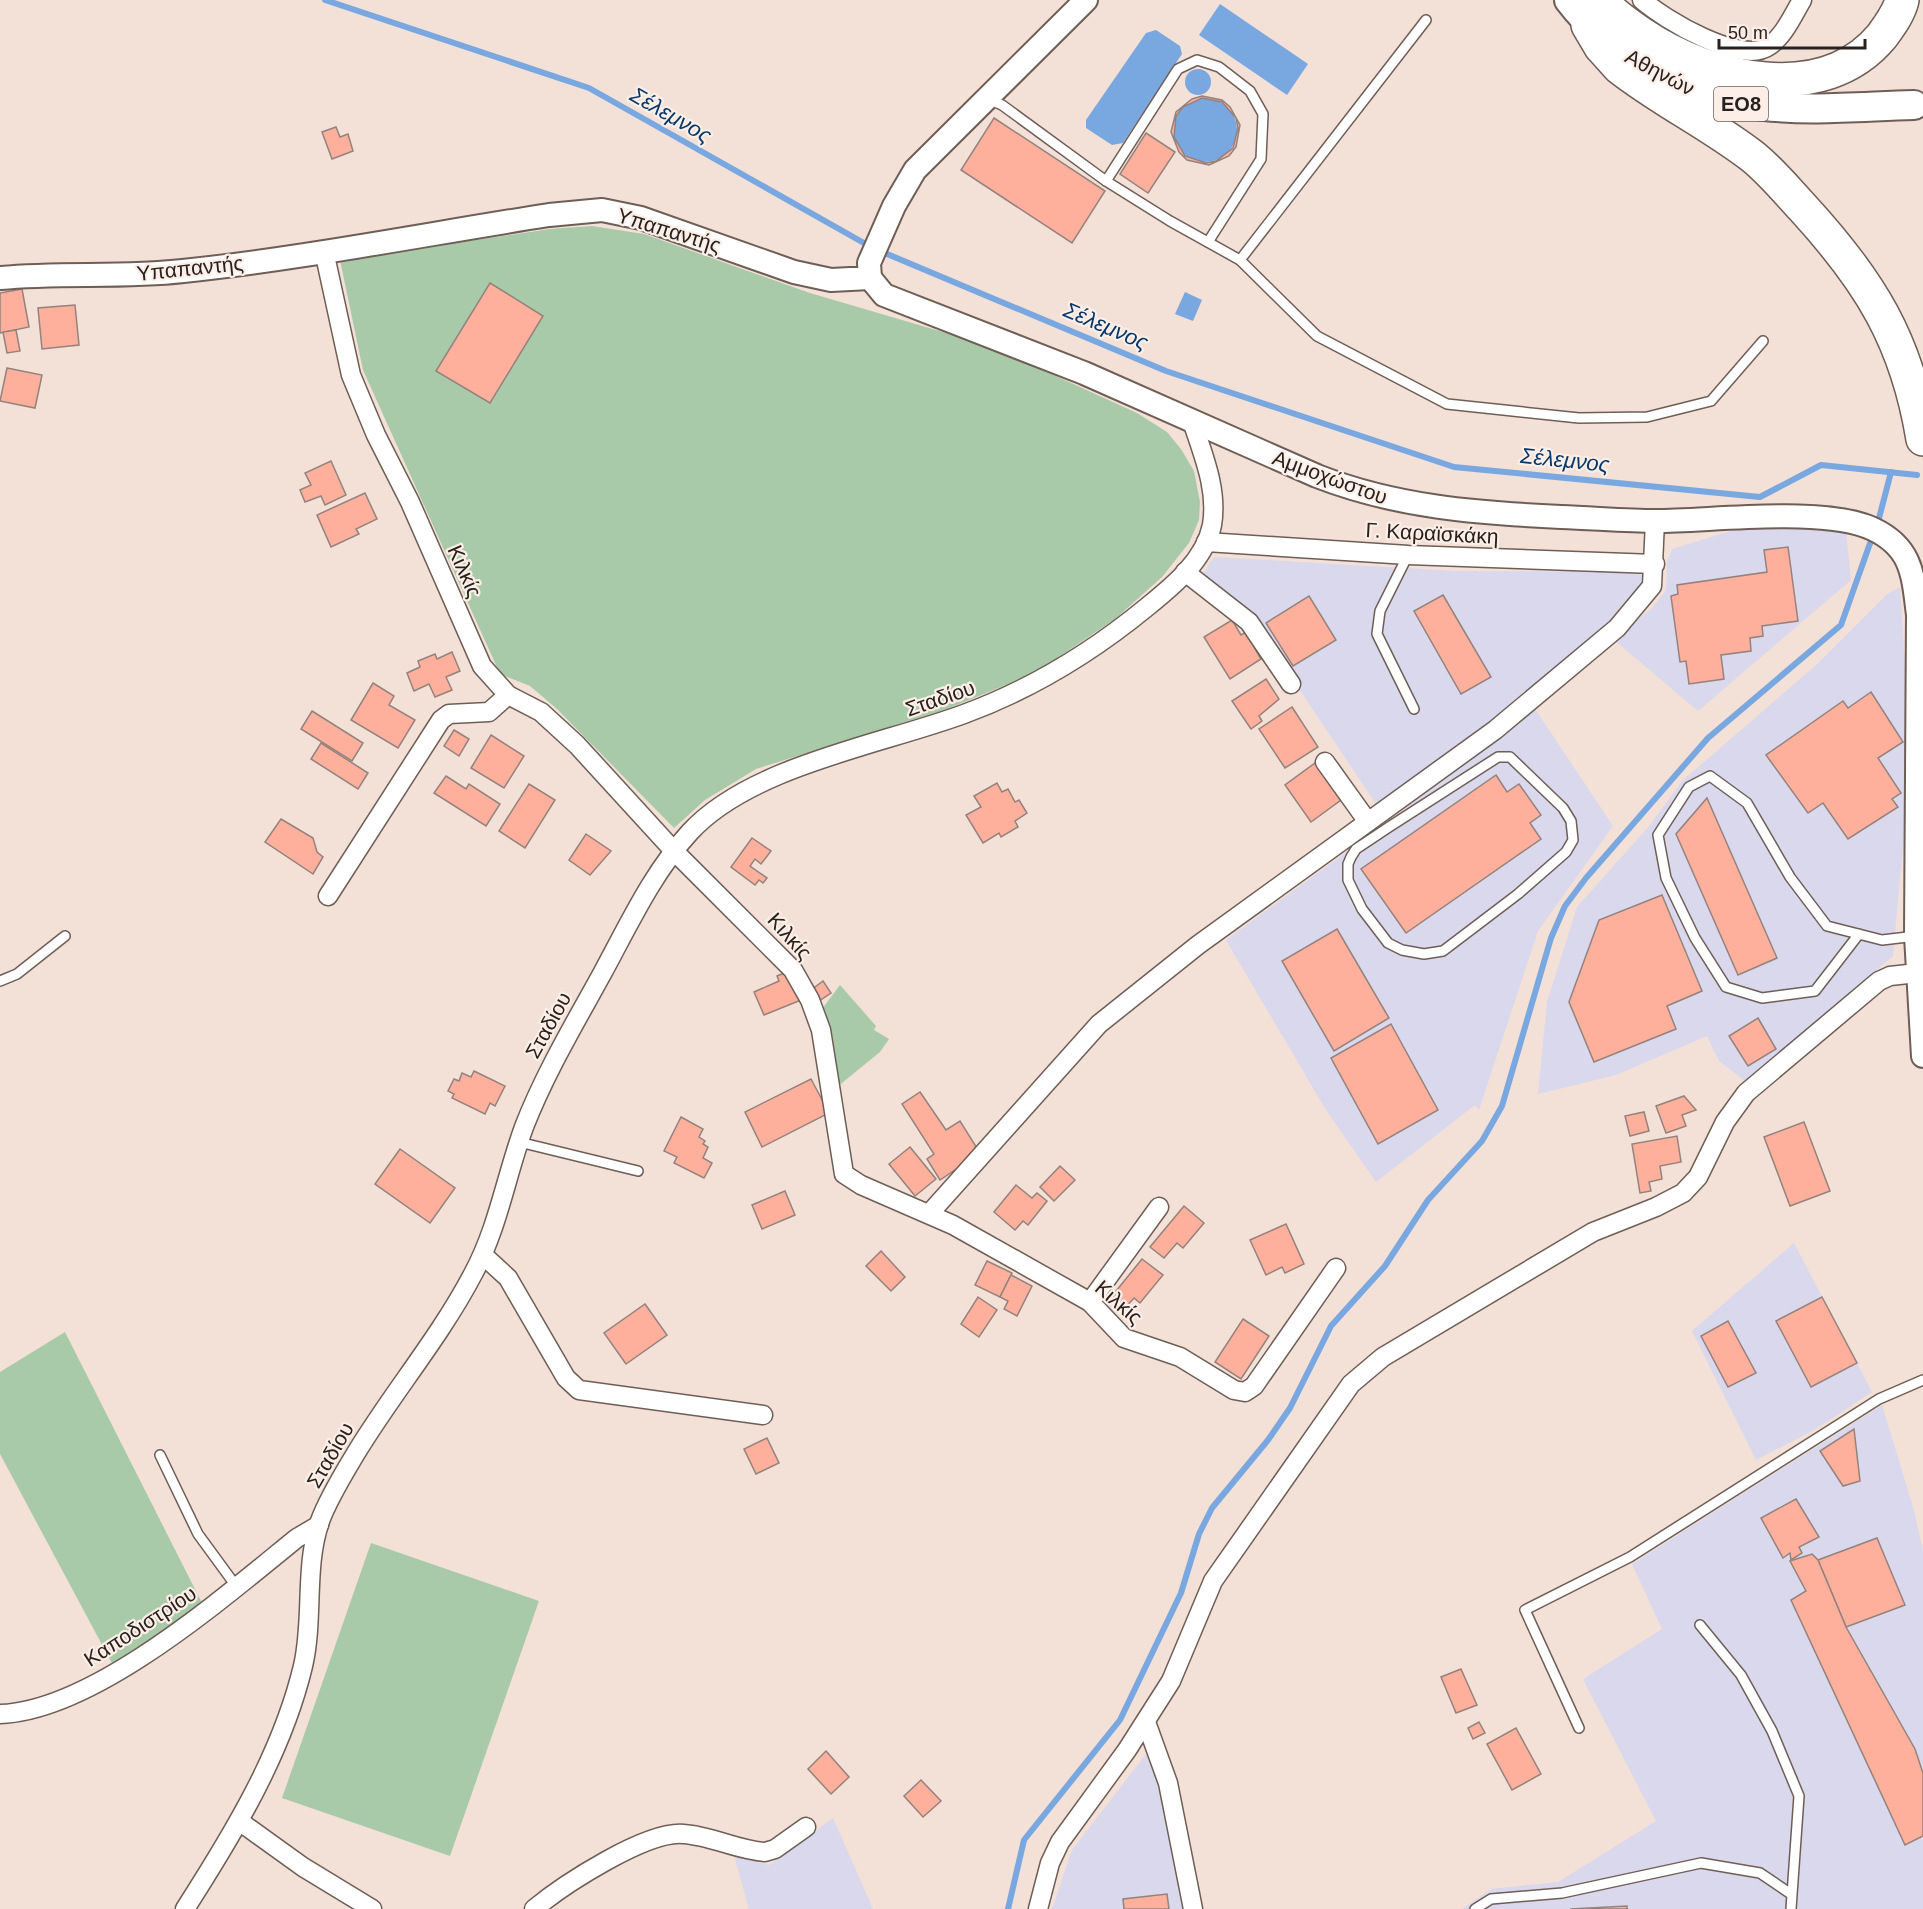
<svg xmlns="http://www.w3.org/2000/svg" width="1923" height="1909" viewBox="0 0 1923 1909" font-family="Arial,sans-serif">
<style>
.industrial{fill:#dad8ed}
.green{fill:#a9caa8}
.water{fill:#79a7e0}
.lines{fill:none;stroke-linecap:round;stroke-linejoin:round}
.stream{stroke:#79a7e0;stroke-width:6}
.building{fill:#ffb09c;stroke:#94827d;stroke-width:1.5;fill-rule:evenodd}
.service-casing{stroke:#6e5e56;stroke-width:12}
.minor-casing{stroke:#6e5e56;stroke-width:21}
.tertiary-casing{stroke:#6e5e56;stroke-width:26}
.primary-casing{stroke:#6e5e56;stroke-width:32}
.motorway-casing{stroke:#6e5e56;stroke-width:36}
.service{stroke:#fff;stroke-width:9}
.minor{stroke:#fff;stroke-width:18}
.tertiary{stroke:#fff;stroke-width:22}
.primary{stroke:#fff;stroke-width:28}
.motorway{stroke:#fff;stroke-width:33}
.labels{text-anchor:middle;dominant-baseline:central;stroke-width:4.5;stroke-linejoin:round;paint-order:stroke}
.shield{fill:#fdeee7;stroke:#685e5a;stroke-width:1.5}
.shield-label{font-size:20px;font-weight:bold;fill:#28211e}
.street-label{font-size:21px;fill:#28211e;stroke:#fdeee7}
.water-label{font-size:22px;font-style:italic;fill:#06386b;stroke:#fdeee7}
</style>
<rect width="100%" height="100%" fill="#f3e0d7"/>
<!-- industrial -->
<g class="industrial">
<path d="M1744 527 1846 531 1851 580 1698 711 1614 640 1653 607 1666 590 1667 562 1672 549Z"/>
<path d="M1214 557 1455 571 1646 572 1644 585 1601 633 1380 810 1249 614 1201 576Z"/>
<path d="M1900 587 1911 758 1893 956 1745 1081 1719 1061 1707 1036 1616 1075 1538 1094 1547 1002 1577 907 1650 825 1682 781 1816 665 1887 594Z"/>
<path d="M1533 706 1613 826 1538 931 1479 1110 1475 1105 1376 1182 1326 1110 1226 940 1401 812Z"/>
<path d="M1794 1243 1872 1392 1816 1429 1756 1460 1692 1331Z"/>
<path d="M1882 1405 1913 1507 1923 1550V1909H1462L1491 1889 1558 1882 1656 1821 1583 1679 1662 1629 1632 1564Z"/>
<path d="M1150 1749 1168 1816 1185 1909H1052L1072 1850Z"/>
<path d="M833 1818 873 1909H749L734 1856 769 1865Z"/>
</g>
<!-- green -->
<g class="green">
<path d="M592 226 644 234 810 293 953 335 1047 372 1137 413 1167 432 1181 449 1194 471 1200 502 1199 520 1189 543 1162 577 1115 619 1035 673 947 709 756 769 705 800 674 828 557 709 530 686 500 674 363 370 340 260 550 229Z"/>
<path d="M840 985 876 1026 874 1030 889 1039 880 1052 837 1087 822 1009Z"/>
<path d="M65 1332 206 1611 115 1669 0 1454V1372Z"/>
<path d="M371 1543 539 1601 450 1856 282 1798Z"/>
</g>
<!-- water -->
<g class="water">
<path d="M1220 4 1308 64 1287 95 1199 35Z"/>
<path d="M1156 30 1180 46 1182 54 1123 143 1112 145 1086 128V120L1146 33Z"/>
<circle cx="1198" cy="82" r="13"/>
<circle cx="1205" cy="130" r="32"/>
<path d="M1185 292 1202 300 1193 321 1175 314Z"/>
</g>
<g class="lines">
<!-- stream -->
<g class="stream">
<path d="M325 0 589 88 871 247"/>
<path d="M880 251 1166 371 1454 467 1760 497 1821 465 1917 475"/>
<path d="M1877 526 1891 472"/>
<path d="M1008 1909 1024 1840 1120 1720 1181 1593 1199 1534 1212 1508 1268 1440 1290 1408 1331 1326 1385 1266 1428 1200 1482 1141 1502 1106 1551 938 1565 906 1586 878 1708 738 1841 625 1873 535"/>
</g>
</g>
<!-- building -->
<g class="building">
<path d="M1202 96 1222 100 1230 107 1240 125 1236 147 1229 156 1209 165 1187 160 1179 152 1171 132 1176 112 1192 99ZM1202 98 1222 102 1236 118 1238 128 1233 148 1216 161 1206 163 1185 156 1174 137 1176 116 1183 107Z"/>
<path d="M994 118 1105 191 1072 243 961 170Z"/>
<path d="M336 127 340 137 348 134 353 151 332 159 322 132Z"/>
<path d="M1146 133 1175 152 1148 193 1120 174Z"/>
<path d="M490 283 543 316 490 403 436 371Z"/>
<path d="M22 289 29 327 0 333V293Z"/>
<path d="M75 305 79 345 42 349 38 308Z"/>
<path d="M16 330 20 351 7 353 3 332Z"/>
<path d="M7 368 42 375 35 408 0 401Z"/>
<path d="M331 461 346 495 325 505 321 496 305 502 300 490 311 485 305 473Z"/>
<path d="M365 493 377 519 356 529 359 534 331 547 317 515Z"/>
<path d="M1788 547 1798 621 1762 626 1763 636 1750 638 1751 651 1721 655 1724 679 1689 684 1686 661 1680 662 1671 596 1678 594 1677 585 1767 572 1764 550Z"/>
<path d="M1443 595 1491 677 1461 694 1414 611Z"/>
<path d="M1309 596 1336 640 1293 666 1266 623Z"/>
<path d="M1232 620 1241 635 1250 630 1258 644 1254 647 1261 659 1230 679 1204 637Z"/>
<path d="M452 652 460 671 446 677 452 690 435 697 429 684 414 691 407 673 420 667 418 661 435 654 437 659Z"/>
<path d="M1266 679 1279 699 1259 716 1262 721 1251 729 1232 701Z"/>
<path d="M373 683 394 696 389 705 415 720 398 748 351 720Z"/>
<path d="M1871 692 1903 742 1878 758 1901 793 1892 799 1898 807 1848 839 1823 803 1808 813 1766 755 1843 701 1848 708Z"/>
<path d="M1292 707 1318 747 1285 768 1259 729Z"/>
<path d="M312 711 363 743 352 761 301 729Z"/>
<path d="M454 730 469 739 459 756 444 746Z"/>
<path d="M491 735 524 756 504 788 471 768Z"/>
<path d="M321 743 368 773 358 789 311 759Z"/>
<path d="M1315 763 1341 800 1311 822 1285 785Z"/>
<path d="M1496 775 1507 792 1519 784 1541 815 1530 823 1541 839 1406 933 1361 869Z"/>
<path d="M446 776 466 789 469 784 500 804 486 826 434 793Z"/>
<path d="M997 783 1002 792 1008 789 1015 802 1019 800 1027 813 1015 821 1018 827 1001 837 999 833 983 843 966 815 981 807 974 796Z"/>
<path d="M529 784 555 800 525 848 499 831Z"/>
<path d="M1707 798 1777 958 1738 975 1676 834Z"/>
<path d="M281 819 313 838 317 852 323 857 313 874 265 842Z"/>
<path d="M586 834 611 851 590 875 569 860Z"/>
<path d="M752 838 771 851 761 864 755 859 750 866 767 878 763 883 759 880 755 885 731 867Z"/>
<path d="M1662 895 1702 991 1667 1006 1676 1029 1594 1062 1569 1002 1599 920Z"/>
<path d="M1337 929 1389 1018 1334 1051 1282 961Z"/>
<path d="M789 971 801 1000 764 1015 754 992 779 981 777 976Z"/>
<path d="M823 981 831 993 819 1001 811 990Z"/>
<path d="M1758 1018 1776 1049 1748 1066 1729 1036Z"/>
<path d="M1391 1024 1438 1110 1378 1144 1331 1058Z"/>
<path d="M474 1071 505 1086 495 1106 490 1103 485 1114 452 1098 454 1094 448 1091 454 1079 459 1081 462 1073 471 1077Z"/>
<path d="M811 1079 829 1113 762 1147 745 1112Z"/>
<path d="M920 1092 946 1130 960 1121 980 1153 940 1180 927 1159 934 1154 902 1104Z"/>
<path d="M1684 1096 1696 1110 1682 1115 1686 1126 1666 1133 1656 1106Z"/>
<path d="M1644 1112 1649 1131 1630 1136 1625 1116Z"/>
<path d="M681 1117 703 1129 699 1137 705 1141 703 1144 708 1147 703 1158 712 1163 704 1178 674 1163 677 1157 664 1151Z"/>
<path d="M1804 1122 1830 1191 1790 1206 1764 1137Z"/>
<path d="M1677 1136 1681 1162 1660 1166 1662 1179 1649 1182 1651 1191 1640 1193 1632 1144Z"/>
<path d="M910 1147 936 1179 915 1196 889 1164Z"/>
<path d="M400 1149 455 1188 430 1223 375 1184Z"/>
<path d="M1060 1166 1075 1180 1054 1201 1040 1187Z"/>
<path d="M1016 1185 1032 1198 1037 1193 1047 1201 1028 1225 1023 1221 1015 1230 994 1212Z"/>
<path d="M785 1191 795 1215 762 1229 752 1205Z"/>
<path d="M1184 1206 1204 1223 1183 1248 1177 1243 1164 1258 1150 1247Z"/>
<path d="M1286 1224 1304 1264 1285 1273 1282 1267 1266 1275 1250 1240Z"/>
<path d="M881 1251 905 1277 891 1291 866 1266Z"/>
<path d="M1142 1259 1163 1275 1140 1303 1134 1298 1126 1307 1112 1296Z"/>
<path d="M987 1261 1012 1273 1000 1297 975 1285Z"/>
<path d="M1011 1275 1032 1286 1017 1316 1004 1309 1008 1301 1000 1297Z"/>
<path d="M978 1297 997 1310 979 1337 961 1324Z"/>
<path d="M1822 1297 1857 1363 1811 1387 1776 1321Z"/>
<path d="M645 1304 667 1335 626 1364 604 1333Z"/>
<path d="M1243 1319 1269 1336 1241 1379 1215 1362Z"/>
<path d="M1728 1321 1756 1373 1728 1387 1701 1336Z"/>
<path d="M1854 1429 1860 1481 1843 1486 1820 1451Z"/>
<path d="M767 1438 779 1463 756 1474 744 1449Z"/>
<path d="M1796 1499 1819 1537 1799 1547 1802 1553 1791 1560 1790 1553 1783 1558 1761 1518Z"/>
<path d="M1877 1538 1905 1605 1846 1627 1818 1560Z"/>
<path d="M1812 1554 1818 1560 1846 1627 1915 1749 1923 1773V1836L1905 1845 1791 1600 1806 1591 1790 1561Z"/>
<path d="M1461 1669 1477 1705 1456 1713 1441 1677Z"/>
<path d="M1479 1722 1485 1733 1473 1739 1468 1728Z"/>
<path d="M1516 1728 1541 1774 1512 1790 1487 1744Z"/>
<path d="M826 1751 849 1777 831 1794 808 1769Z"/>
<path d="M921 1780 941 1801 923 1817 904 1796Z"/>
<path d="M1167 1894 1169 1909H1124L1123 1899Z"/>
<path d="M1627 1906V1909H1570Z"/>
</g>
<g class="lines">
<!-- service casing -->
<g class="service-casing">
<g id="service">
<path d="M988 99 1002 105 1106 181 1170 221 1240 260 1317 336 1447 404 1579 418 1647 417 1711 401 1763 341"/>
<path d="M1106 181 1178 69 1197 60 1219 67 1250 91 1263 114 1261 159 1208 242"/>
<path d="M1240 260 1426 20"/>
<path d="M1408 555 1380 611 1377 634 1414 709"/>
<path d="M1498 757H1510L1563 808 1571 821 1573 840 1566 852 1518 894 1443 951 1424 954 1402 950 1388 943 1362 909 1348 880V864L1351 857 1356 849 1389 827Z"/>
<path d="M1859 934 1815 991 1762 998 1726 987 1695 938 1666 878 1658 835 1689 787 1710 776 1747 803 1790 877 1827 926 1882 940 1916 936"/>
<path d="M0 981 17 974 65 936"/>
<path d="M519 1142 638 1171"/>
<path d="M160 1455 198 1534 236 1586"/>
<path d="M1700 1625 1741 1675 1772 1731 1799 1796 1791 1909"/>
<path d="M1579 1728 1525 1610 1630 1557 1879 1399 1923 1380"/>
<path d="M1475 1909 1491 1899 1562 1893 1701 1863 1760 1873 1791 1894"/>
</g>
</g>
<!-- minor casing -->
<g class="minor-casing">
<g id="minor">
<path d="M1642 0C1664 19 1741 66 1769 46 1784 36 1793 15 1802 0"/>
<path d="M324 251 351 375 376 435 410 502 482 666 508 695 541 712 577 745 674 851 793 970 810 1000 821 1030 844 1174 861 1185 953 1225 1090 1302 1124 1338 1180 1357 1234 1390 1245 1392 1254 1386 1336 1268"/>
<path d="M1206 542 1408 555 1655 564"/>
<path d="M1185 572 1249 622 1291 684"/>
<path d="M1325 762 1368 822"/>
<path d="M328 896 441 720 449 714 489 712 508 695"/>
<path d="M929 1214 1099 1024 1198 945 1495 730 1617 628 1652 586 1655 521"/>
<path d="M483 1255 508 1278 566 1378 579 1390 763 1415"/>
<path d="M1090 1302 1159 1207"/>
<path d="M0 1714C94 1711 225 1596 297 1538L319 1525"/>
<path d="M1146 1722 1168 1783 1193 1909"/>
<path d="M239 1821 303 1867 372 1909"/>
<path d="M185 1909C233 1834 282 1754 303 1666 314 1619 304 1567 320 1521 329 1497 343 1475 356 1453 393 1392 440 1337 473 1274 498 1228 506 1176 524 1127 545 1073 575 1023 603 972 629 924 653 872 690 832 751 766 880 745 964 714 1032 689 1091 653 1147 607 1173 586 1205 560 1212 525 1218 489 1203 455 1192 421"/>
<path d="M534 1909C563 1885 647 1830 684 1834 712 1836 737 1850 765 1852L775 1849 806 1827"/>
<path d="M1038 1909 1050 1863 1060 1842 1127 1750 1171 1681 1213 1581 1351 1384 1383 1357 1593 1232 1656 1207 1683 1193 1698 1177 1725 1122 1746 1093 1879 981 1890 976 1917 973"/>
</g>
</g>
<!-- tertiary casing -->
<g class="tertiary-casing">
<g id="tertiary">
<path d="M0 278C61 272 122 278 183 271 305 258 427 234 549 215L602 210 641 218 794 272 831 280 870 278 869 263 894 206 915 170 1086 0"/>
<path d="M870 278 884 295 1084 373 1317 476C1396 507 1477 513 1561 517 1593 518 1625 521 1656 521 1712 521 1825 506 1873 529 1913 548 1913 576 1918 615L1916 936 1923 1056"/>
</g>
</g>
<!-- primary casing -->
<g class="primary-casing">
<path id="primary" d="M1569 0C1592 30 1619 52 1652 70 1743 120 1816 108 1914 105"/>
</g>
<!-- motorway casing -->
<g class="motorway-casing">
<g id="motorway">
<path d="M1601 0C1611 14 1629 25 1643 35 1710 80 1823 107 1882 36 1890 25 1899 13 1902 0"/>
<path d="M1588 25 1601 47 1619 67C1661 100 1709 123 1752 156 1771 171 1787 191 1803 208 1870 281 1907 341 1923 439"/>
</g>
</g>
<!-- service -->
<use href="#service" class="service"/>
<!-- minor -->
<use href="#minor" class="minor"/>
<!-- tertiary -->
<use href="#tertiary" class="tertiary"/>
<!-- primary -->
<use href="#primary" class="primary"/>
<!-- motorway -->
<use href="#motorway" class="motorway"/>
</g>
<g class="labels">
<!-- shield labels -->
<rect class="shield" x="1714" y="87" width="54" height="34" rx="4.5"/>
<g class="shield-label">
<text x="1741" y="104">ΕΟ8</text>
</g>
<!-- street labels -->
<g class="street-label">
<text transform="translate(1660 72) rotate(28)">Αθηνών</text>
<text transform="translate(669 230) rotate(17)">Υπαπαντής</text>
<text transform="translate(190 268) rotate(-6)">Υπαπαντής</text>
<text transform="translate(1330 477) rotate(20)">Αμμοχώστου</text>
<text transform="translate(1432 533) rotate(3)">Γ. Καραϊσκάκη</text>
<text transform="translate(465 571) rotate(66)">Κιλκίς</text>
<text transform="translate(940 698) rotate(-19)">Σταδίου</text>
<text transform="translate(790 936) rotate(48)">Κιλκίς</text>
<text transform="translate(548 1025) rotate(-61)">Σταδίου</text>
<text transform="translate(1119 1302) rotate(41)">Κιλκίς</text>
<text transform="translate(330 1455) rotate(-60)">Σταδίου</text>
<text transform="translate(140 1626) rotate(-33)">Καποδιστρίου</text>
</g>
<!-- water labels -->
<g class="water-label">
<text transform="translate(671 115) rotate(30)">Σέλεμνος</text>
<text transform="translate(1106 326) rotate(23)">Σέλεμνος</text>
<text transform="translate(1565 460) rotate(6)">Σέλεμνος</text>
</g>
</g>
<!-- scale -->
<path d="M1719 39v9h146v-9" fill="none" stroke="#28211e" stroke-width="3"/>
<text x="1728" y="39" font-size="18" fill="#28211e" stroke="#fdeee7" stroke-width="4.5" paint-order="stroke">50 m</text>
</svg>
